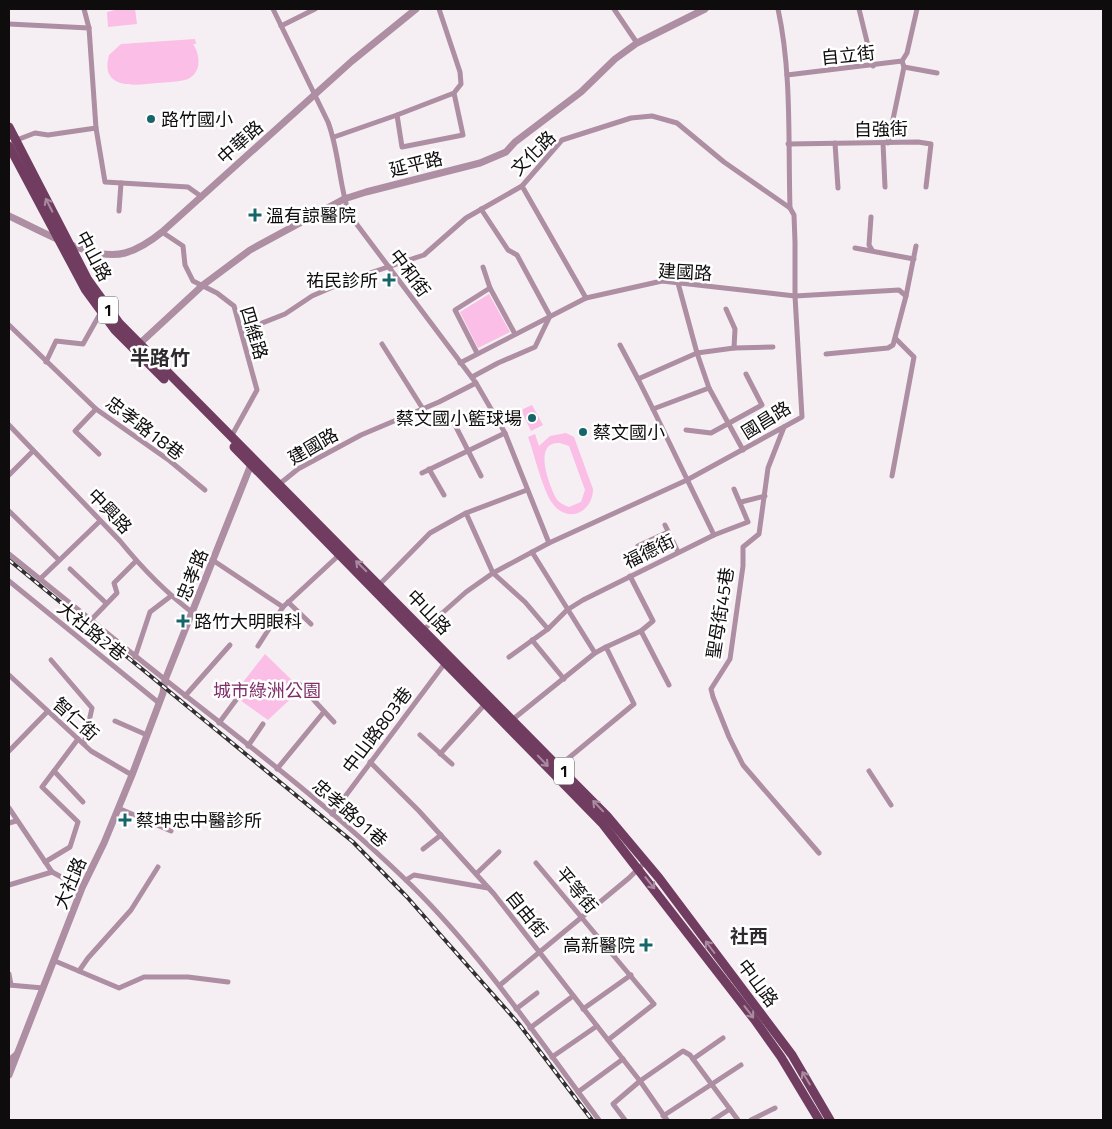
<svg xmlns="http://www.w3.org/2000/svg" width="1112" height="1129" viewBox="0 0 1112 1129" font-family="'Titillium Web','Noto Sans TC',sans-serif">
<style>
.green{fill:#fbbee6;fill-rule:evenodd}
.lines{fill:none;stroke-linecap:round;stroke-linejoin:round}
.minor{stroke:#ad8ea2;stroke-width:5}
.tertiary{stroke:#ad8ea2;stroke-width:7}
.primary{stroke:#703d61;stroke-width:9}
.rail-casing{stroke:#322f31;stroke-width:4}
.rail{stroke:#fff;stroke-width:2;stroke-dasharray:5.5;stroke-linecap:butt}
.oneway{stroke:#a98ba0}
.poi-dot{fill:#156569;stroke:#fff;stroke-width:2}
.labels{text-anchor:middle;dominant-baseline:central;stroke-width:5;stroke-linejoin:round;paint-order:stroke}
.shield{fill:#fff;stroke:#565556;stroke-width:1}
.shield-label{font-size:16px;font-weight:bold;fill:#0e0c0d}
.street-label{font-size:18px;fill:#0e0c0d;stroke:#fff}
.poi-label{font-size:18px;fill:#0e0c0d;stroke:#fff;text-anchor:start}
.park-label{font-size:18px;fill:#7e2e68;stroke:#fff}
.neighbourhood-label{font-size:19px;font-weight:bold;fill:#2e2a2d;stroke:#fff}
.quarter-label{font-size:20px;font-weight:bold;fill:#2e2a2d;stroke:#fff}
</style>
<rect width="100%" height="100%" fill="#f5eff3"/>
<!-- green -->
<g class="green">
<path d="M119 9H135L137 24 108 27 107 12Z"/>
<path d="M195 39 196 44H193C201 56 202 75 185 80 176 82 166 82 157 83 137 85 99 91 109 55L121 44Z"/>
<path d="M489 294 510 332 478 348 460 312Z"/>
<path d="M532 405 543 425 531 431 521 410Z"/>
<path d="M566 433 574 437 593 489C593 498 589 507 580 512 571 517 559 513 553 504 543 492 534 453 528 437L535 434 539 446 550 436ZM560 443 569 446 585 490 581 502 569 507C564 505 559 503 556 498 549 485 532 441 560 443Z"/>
<path d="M265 654 301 689 268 720 233 695Z"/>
</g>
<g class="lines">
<!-- minor -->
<g class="minor">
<path d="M273 9 328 122C339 151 339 184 349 214L476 383 505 433 549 543"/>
<path d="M439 9 460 72 461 84 454 93 397 115 402 147 463 135 454 93"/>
<path d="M614 9 637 43"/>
<path d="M859 9 873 66"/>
<path d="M9 24 89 28"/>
<path d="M281 26 315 9"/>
<path d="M904 67 937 73"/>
<path d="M787 75 902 61 907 53 917 9"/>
<path d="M96 128 105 182 188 187 202 197"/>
<path d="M334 137 397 115"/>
<path d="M14 141 35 133 48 135 96 128 89 28 84 9"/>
<path d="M835 143 838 188"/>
<path d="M883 143 885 187"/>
<path d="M888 143 904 67 902 61"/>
<path d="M788 144 918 142 931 144 926 187"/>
<path d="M522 186 586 298"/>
<path d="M119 211 121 183"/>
<path d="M871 217 869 245 872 250"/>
<path d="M162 232 183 246 185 265 193 281 217 293 234 306 257 390 231 437"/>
<path d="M855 248 914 259"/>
<path d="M483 267 490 288 515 334"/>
<path d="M678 283 697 353 709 388 743 450"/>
<path d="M906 296 916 246"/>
<path d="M726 309 735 329 734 348"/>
<path d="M9 325 96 409 170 461 205 490"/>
<path d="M242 331 285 314 312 296 349 280 424 255 466 218 522 186 562 140 631 118 652 116 677 123 724 162 790 208"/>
<path d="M382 344 423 409"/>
<path d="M620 345 638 379 697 353 734 348 773 347"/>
<path d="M477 353 455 310 490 288"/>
<path d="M46 362 56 341 83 344 101 312"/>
<path d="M460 363 586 298 662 281 795 296 899 290 906 296 893 345 888 348 826 354"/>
<path d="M472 377 498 363 535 347 550 316 517 255 508 250 481 209"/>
<path d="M638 379 653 409 709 388"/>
<path d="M96 409 75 431 99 454"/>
<path d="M454 423 481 476"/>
<path d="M9 425 120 541C142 568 165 592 193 613"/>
<path d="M784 427 768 468 759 534 743 547V566L730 659 711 689 713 697 729 737 743 765 819 853"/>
<path d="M686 430 711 433 762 405 746 374"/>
<path d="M429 469 444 495"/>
<path d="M422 473 505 433"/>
<path d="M9 475 33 451"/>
<path d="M892 476 914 357 896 339"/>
<path d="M277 486 298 469 361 435 439 402 476 383"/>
<path d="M741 502 765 496"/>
<path d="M9 511 59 560"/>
<path d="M466 513 493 573 525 602 548 629"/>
<path d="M665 525 678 552"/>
<path d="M714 535 748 522 734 489"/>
<path d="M638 546 668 532"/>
<path d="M532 552 595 653"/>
<path d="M9 554 91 620"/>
<path d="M136 561 114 583 117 593 91 620C197 708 312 788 411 885 482 955 539 1040 599 1120"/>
<path d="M214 561 283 607"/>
<path d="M70 569 106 603"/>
<path d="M39 580 100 521"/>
<path d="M9 581 159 703"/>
<path d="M379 585 430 533 466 513 527 490"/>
<path d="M288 602 311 624"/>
<path d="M422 631 466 592 493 573 549 543 687 480 802 417 795 296V242L794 215 790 208C788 142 792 73 778 9"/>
<path d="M641 631 669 685"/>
<path d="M532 640 564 679"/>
<path d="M258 646 283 607 338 556"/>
<path d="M135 657 150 612 171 596"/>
<path d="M509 657 548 629 567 610 583 600 714 535 653 409"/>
<path d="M51 660 92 708 84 744"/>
<path d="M9 675 91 751 132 775"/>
<path d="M185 696 230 645"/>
<path d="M288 696 299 684 334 722"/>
<path d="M512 720 595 653 606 647"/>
<path d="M115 721 147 735"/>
<path d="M219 723 239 696"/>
<path d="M420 735 452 764"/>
<path d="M248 746 263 724"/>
<path d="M9 751 47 712"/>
<path d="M440 754 486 703"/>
<path d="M370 762 419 811 494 894 640 1081 667 1120"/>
<path d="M559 766 634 704 606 647 641 631 653 621 630 576"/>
<path d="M277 769 323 713"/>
<path d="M54 771 83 802"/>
<path d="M869 771 891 805"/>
<path d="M9 808 52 872"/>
<path d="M118 808 171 831"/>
<path d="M332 814 445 663"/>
<path d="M9 823 16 821"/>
<path d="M423 849 441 835"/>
<path d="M45 862 70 847 78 822 42 787 78 739"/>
<path d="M536 863 654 1004 608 1040"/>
<path d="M476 874 499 852"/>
<path d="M406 880 414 875 488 888"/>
<path d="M9 885 52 872 82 888"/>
<path d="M55 961 119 988 144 977H188L228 982"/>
<path d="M79 971 88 958 131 910 158 867"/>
<path d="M9 974 11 985"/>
<path d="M9 985 43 988"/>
<path d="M500 985 629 878 646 861"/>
<path d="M516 1009 537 993"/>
<path d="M583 1009 631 975"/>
<path d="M530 1028 573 996"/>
<path d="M552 1057 597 1026"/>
<path d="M693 1059 723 1038"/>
<path d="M9 1060 17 1053"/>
<path d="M578 1092 623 1059"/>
<path d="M663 1116 741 1065"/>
<path d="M625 1120 613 1104 640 1081 683 1051 690 1055 738 1120"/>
<path d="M713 1120 730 1109"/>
<path d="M751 1120 775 1108"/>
</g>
<!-- tertiary -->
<g class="tertiary">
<path d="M9 216C40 230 92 262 125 253 139 249 151 241 162 232L352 61 416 9"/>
<path d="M136 347 203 285 250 250 344 199 366 192 480 163 506 152 515 142 581 92 615 59 637 43 705 9"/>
<path d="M9 1075 82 888 104 843 132 775 163 693 165 680 252 462"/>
</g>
<!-- primary -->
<g class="primary">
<path d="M9 127 88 280 119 323 607 816 659 878 792 1055 830 1120"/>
<path d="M9 146 85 289 115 330 164 379"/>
<path d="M234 447 602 823 754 1019 781 1057 819 1120"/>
</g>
<!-- rail casing -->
<g class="rail-casing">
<path id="rail" d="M9 560 353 842 407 897 519 1024 592 1120"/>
</g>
<!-- rail -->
<use href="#rail" class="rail"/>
</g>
<!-- one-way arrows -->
<defs><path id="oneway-shaft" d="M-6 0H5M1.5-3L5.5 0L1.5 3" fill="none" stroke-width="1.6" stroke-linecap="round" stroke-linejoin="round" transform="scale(1.25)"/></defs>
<g class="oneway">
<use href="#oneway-shaft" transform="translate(49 205) rotate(-117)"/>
<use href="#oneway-shaft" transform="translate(361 566) rotate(-135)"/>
<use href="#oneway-shaft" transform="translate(543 761) rotate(46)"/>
<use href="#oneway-shaft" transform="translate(598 806) rotate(-134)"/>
<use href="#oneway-shaft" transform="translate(650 883) rotate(51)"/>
<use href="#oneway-shaft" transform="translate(710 947) rotate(-127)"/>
<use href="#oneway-shaft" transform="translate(749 1012) rotate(52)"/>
<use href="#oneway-shaft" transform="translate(806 1078) rotate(-121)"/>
</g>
<!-- markers -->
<g class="poi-dot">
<circle cx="151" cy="119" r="5"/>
<path d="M252.5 207.5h5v5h5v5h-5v5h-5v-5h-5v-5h5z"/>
<path d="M386.5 272.5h5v5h5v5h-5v5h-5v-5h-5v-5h5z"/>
<circle cx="532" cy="418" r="5"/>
<circle cx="583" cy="432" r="5"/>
<path d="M180.5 613.5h5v5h5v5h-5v5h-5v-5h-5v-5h5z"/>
<path d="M122.5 812.5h5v5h5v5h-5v5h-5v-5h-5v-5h5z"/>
<path d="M643.5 937.5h5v5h5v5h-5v5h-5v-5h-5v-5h5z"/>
</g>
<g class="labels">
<!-- shield labels -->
<g class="shield">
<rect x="98" y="296.5" width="20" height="27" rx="4"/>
<rect x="554" y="757.5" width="20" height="27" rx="4"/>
</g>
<g class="shield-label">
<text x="108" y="310">1</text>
<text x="564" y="771">1</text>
</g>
<!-- street labels -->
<g class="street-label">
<text transform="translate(848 55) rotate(-6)">自立街</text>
<text transform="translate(881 129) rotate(-1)">自強街</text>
<text transform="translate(240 142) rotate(-42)">中華路</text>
<text transform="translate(533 153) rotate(-45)">文化路</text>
<text transform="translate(416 164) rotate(-14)">延平路</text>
<text transform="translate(94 256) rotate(62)">中山路</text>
<text transform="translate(685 272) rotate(3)">建國路</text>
<text transform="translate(410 273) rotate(53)">中和街</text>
<text transform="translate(254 333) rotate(73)">四維路</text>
<text transform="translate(766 420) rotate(-32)">國昌路</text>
<text transform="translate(145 428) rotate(37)">忠孝路18巷</text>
<text transform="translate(313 446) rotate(-30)">建國路</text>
<text transform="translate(110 511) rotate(46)">中興路</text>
<text transform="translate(649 551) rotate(-26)">福德街</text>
<text transform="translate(192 575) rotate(-68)">忠孝路</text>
<text transform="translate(429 612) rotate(46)">中山路</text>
<text transform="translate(720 613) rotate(-81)">聖母街45巷</text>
<text transform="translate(92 631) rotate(39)">大社路2巷</text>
<text transform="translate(76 719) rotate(42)">智仁街</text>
<text transform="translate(377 730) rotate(-53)">中山路803巷</text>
<text transform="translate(350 813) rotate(41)">忠孝路91巷</text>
<text transform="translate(70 883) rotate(-67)">大社路</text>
<text transform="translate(577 890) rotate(50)">平等街</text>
<text transform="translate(527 914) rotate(51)">自由街</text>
<text transform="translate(758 983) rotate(53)">中山路</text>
</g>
<!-- poi labels -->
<g class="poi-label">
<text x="161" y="119">路竹國小</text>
<text x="266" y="215">溫有諒醫院</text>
<text x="378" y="280" text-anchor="end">祐民診所</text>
<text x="522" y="418" text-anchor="end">蔡文國小籃球場</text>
<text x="593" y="432">蔡文國小</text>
<text x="194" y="621">路竹大明眼科</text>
<text x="136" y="820">蔡坤忠中醫診所</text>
<text x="635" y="945" text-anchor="end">高新醫院</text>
</g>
<!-- park labels -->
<g class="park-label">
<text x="267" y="690">城市綠洲公園</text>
</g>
<!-- neighbourhood labels -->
<g class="neighbourhood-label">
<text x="749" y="935">社西</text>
</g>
<!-- quarter labels -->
<g class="quarter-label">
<text x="160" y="357">半路竹</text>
</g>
</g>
<!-- border -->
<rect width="1112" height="1129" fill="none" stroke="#0e0c0d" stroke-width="20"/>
</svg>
